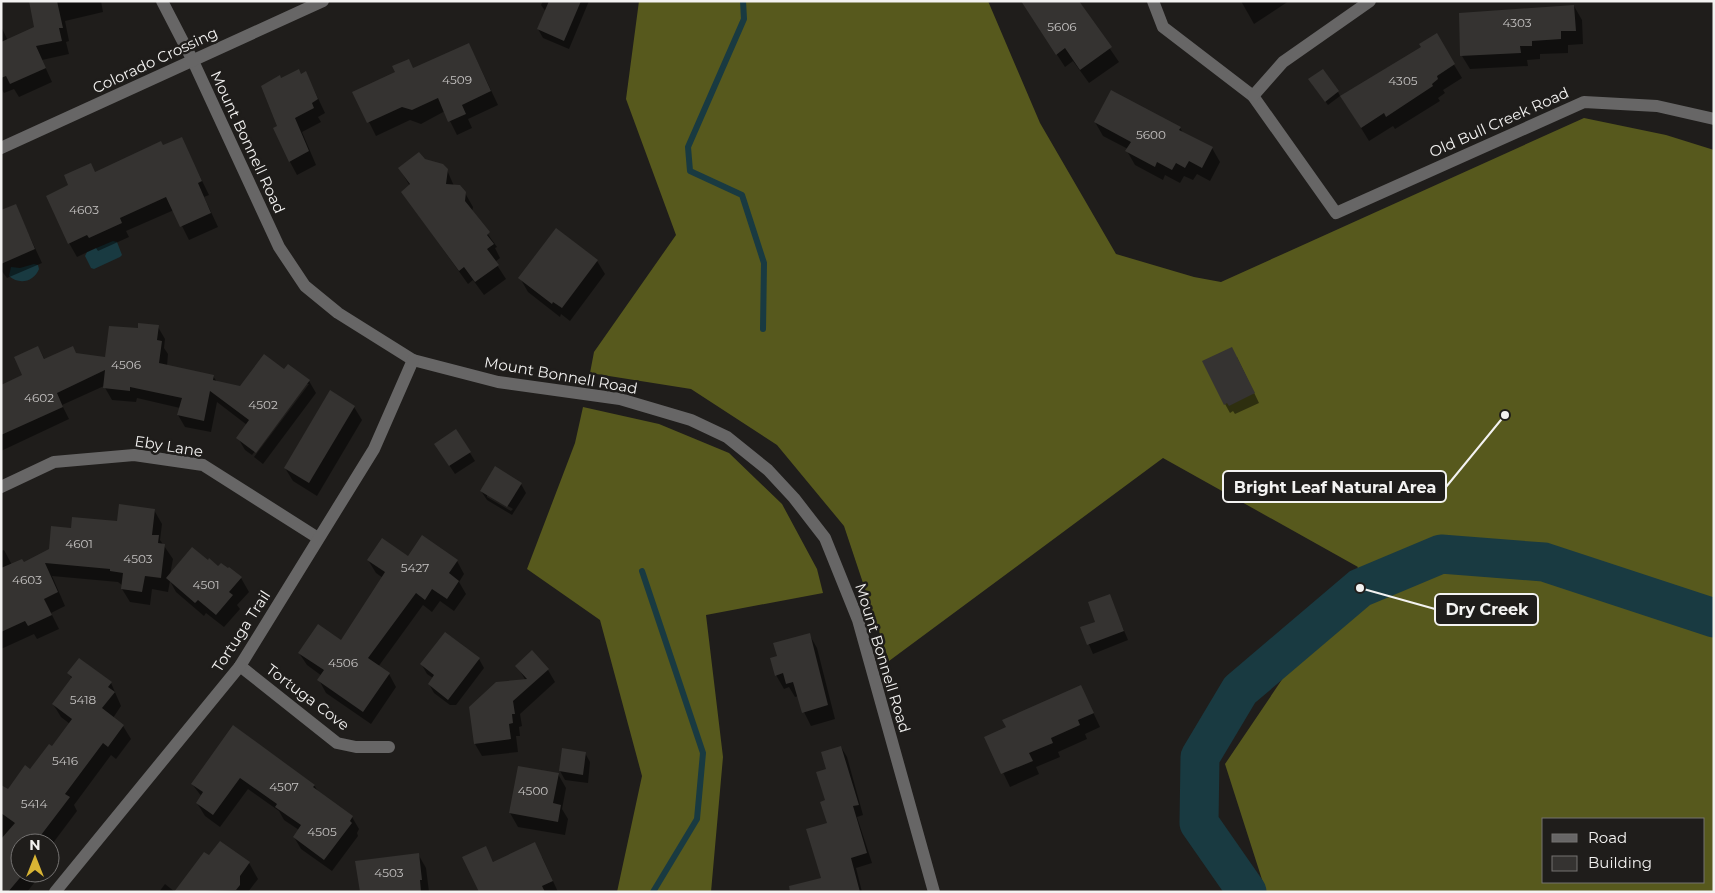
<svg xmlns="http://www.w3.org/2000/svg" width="1715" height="893" viewBox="0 0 1715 893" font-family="Montserrat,sans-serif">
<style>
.forest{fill:#57591d;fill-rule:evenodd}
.water{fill:#193a41}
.shadow{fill:#0007;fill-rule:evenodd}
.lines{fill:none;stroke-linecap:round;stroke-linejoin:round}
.stream{stroke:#193a41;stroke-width:6}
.river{stroke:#193a41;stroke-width:39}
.building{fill:#353331}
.minor{stroke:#676666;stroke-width:12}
.labels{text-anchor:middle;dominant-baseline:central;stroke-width:5;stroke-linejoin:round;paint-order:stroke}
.number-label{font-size:12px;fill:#c4c2c1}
.street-label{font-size:15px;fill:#f3f2f1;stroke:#1f1d1b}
.leader{fill:none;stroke:#f3f2f1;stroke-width:2}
.callout-dot{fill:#f3f2f1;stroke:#1f1d1b;stroke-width:2}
.callout{fill:#1f1d1b;stroke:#f3f2f1;stroke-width:2}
.callout-label{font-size:16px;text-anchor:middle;font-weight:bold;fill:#f3f2f1}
</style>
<rect width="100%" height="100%" fill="#1f1d1b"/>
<!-- forest -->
<g class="forest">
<path d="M639 1H988L1040 123 1116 254 1194 277 1221 282 1584 118 1666 135 1714 150V892H1266L1225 764 1358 567 1163 458 889 661 844 526 777 445 691 389 590 373 594 352 676 235 626 99ZM1544 819H1704V882H1544Z"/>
<path d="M583 407 659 424 729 453 782 504 817 569 823 593 706 615 723 757 711 892H617L642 776 600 620 527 569 575 443Z"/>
</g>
<!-- water -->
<g class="water">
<path d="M113 241 117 242 122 255 120 257 94 269 91 268 85 256 87 252Z"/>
<path d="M34 264 38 265 39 269C34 282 19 285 9 276L11 267 20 268Z"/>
</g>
<!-- shadow -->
<g class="shadow">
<path d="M30 1H101L103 12 65 21 69 41 66 42 69 54 42 60 52 82 19 97 14 89 4 93 1 88V26L8 41 36 28Z"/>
<path d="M543 1H589L569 49 543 38 538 29 546 12 541 5Z"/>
<path d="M1022 1H1077L1119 62 1089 83 1073 61 1065 67Z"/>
<path d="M1241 1H1289L1254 24Z"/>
<path d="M1574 6 1582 20 1583 44 1568 45V53L1540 54V59L1527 60 1528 66 1470 69 1462 56Z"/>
<path d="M1436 35 1462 78 1443 90 1445 93 1438 98 1440 101 1395 129 1393 126 1369 141 1350 110Z"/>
<path d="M469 44 498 105 468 119 472 128 457 135 445 111 421 124 410 120 376 136 354 92 414 70Z"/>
<path d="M306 73 325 113 318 117 321 122 302 132 316 165 297 175 290 162 279 127 281 80Z"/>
<path d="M1312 84 1338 92 1340 96 1328 105Z"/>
<path d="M1095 122 1180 128 1183 133 1212 148 1220 162 1210 181 1197 174 1193 180 1184 176 1180 183 1165 175 1163 180 1135 165 1127 151 1128 149 1103 136Z"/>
<path d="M181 138 209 195 204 197 218 227 189 240 174 210 126 231 129 237 98 251 96 248 77 257 69 243 95 173Z"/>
<path d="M424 160 447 170 454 186 465 193 473 207 472 212 497 247 495 248 500 258 495 262 506 279 484 295 473 280 468 284 402 192 410 186 399 168Z"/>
<path d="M15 205 42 263 7 278 1 270V211Z"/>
<path d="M597 261 605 274 570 321 561 314 560 317 528 292 520 278Z"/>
<path d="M158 327 165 339 164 348 168 354 167 366 213 376 217 382 241 387 284 371 309 381 316 393 263 464 254 457 309 384H306L252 455 245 450 238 438 247 425 217 402 211 432 185 427 178 415 180 408 137 398 136 402 112 400 104 386 62 405 69 419 1 451V386L24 375 38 347 45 360 76 354 107 358 139 329Z"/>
<path d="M1237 357 1259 403 1235 414 1233 411 1230 413 1225 404Z"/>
<path d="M354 407 362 420 317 496 293 481 285 468Z"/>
<path d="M441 453H470L475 461 455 474Z"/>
<path d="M521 484 526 493 512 515 487 500 481 491ZM487 494 513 509 511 511 487 497Z"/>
<path d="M154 510 162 524 160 540 173 559 170 575 218 568 241 578 249 592 237 605 240 609 224 627 206 613 204 616 176 592 170 581 168 592 152 589 150 605 130 602 122 589V585L118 582 52 576 65 606 51 613 59 629 37 639 34 634 1 649V551L4 550 12 565 23 563 51 550 72 529 118 523Z"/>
<path d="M409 558 457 561 464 574 459 582 466 594 454 611 440 601 432 612 423 605 378 667 389 674 396 687 371 724 326 693 319 680 322 676 307 665 299 653 341 642 383 578 376 573 368 560Z"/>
<path d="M1109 595 1128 640 1093 654 1082 628 1096 623Z"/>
<path d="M809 634 817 648 835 719 811 726 804 712 799 696 795 697 789 687 784 689 776 675 778 656Z"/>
<path d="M80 659 111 683 121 706 113 718 123 726 131 739 116 759 111 755 74 805 77 811 50 847V843H20V873H42L27 892H1V786L8 791 52 748 70 724 61 717 53 704 72 679 69 674Z"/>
<path d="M479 659 484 668 456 705H450L434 693 429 684 433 678 427 674 422 665Z"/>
<path d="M517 666 548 670 555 682 520 714 522 726 519 727 520 736H516L518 752 482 756 475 744 526 681Z"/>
<path d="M1081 687 1100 727 1085 734 1087 739 1058 752 1060 757 1036 767 1039 774 1010 787 986 737 1007 728Z"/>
<path d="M234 726 314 785 319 793 352 817 359 829 357 833 358 836 332 871 301 849 294 837 299 830 284 820 279 811 248 789 220 827 205 816 197 803 202 797 192 784Z"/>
<path d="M841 747 847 757 863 815 857 817 872 863 856 868 862 892H811L823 878 828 824V770Z"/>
<path d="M585 753 590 762 588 783 565 780 560 771Z"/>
<path d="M558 774 566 788 562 809 568 819 565 835 518 827 510 813Z"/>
<path d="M485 848 494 863 542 857 558 892H480Z"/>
<path d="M418 854 426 868 429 892H361Z"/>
<path d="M209 857 249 863 258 879 248 892H159L165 884 175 892Z"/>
</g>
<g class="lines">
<!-- stream -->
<g class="stream">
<path d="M743 1 744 19 688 147 690 171 742 195 764 263 763 329"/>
<path d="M642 571 703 753 697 819 653 892"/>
</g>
<!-- river -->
<path class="river" d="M1247 892 1199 823 1200 757 1240 690 1360 588 1441 554 1544 562 1714 618"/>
</g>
<!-- building -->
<g class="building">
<path d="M29 1H57L63 28H59L62 41 36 46 46 68 10 84 6 76 1 78V42L34 27Z"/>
<path d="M549 1H581L564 41 537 29Z"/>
<path d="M1021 1H1079L1112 47 1080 70 1065 48 1056 55Z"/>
<path d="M1574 5 1576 31H1561V39L1532 41V46H1520L1521 53 1460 56 1459 13Z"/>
<path d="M1437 33 1455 64 1437 76 1438 79 1432 84 1433 86 1386 117 1384 113 1361 128 1340 96 1421 47 1419 44Z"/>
<path d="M469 43 491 91 462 105 466 114 448 122 438 98 412 110 402 107 367 123 352 92 395 72 392 66 409 59 413 68Z"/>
<path d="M299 69 301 74 306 71 318 99 312 103 314 108 295 118 309 151 289 162 273 128 277 126 261 86 280 75 281 78Z"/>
<path d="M1323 69 1339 91 1325 102 1308 79Z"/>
<path d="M1111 90 1181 127 1179 130 1213 147 1202 168 1189 161 1185 168 1176 163 1172 170 1157 162 1155 167 1125 151 1131 142 1094 122Z"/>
<path d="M182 137 202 181 198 183 211 213 180 227 166 197 120 218 122 223 89 238 87 235 68 244 46 196 68 185 64 175 91 163 95 172 161 141 163 145Z"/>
<path d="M419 152 425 159 443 164 448 169 446 184 460 185 466 192 465 201 490 232 487 235 494 244 487 249 499 265 475 282 464 267 459 271 401 192 410 184 398 168Z"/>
<path d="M16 204 35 249 1 264V210Z"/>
<path d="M556 228 598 260 562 308 553 302 552 304 518 278Z"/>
<path d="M138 323 159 325 157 340 162 341 159 363 214 375 213 380 240 386 264 354 284 369 288 364 310 380 256 453 236 438 249 420 210 391 204 421 177 415 182 398 130 387V391L103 388 105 370 57 393 63 407 1 435V385L22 375 14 357 38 346 44 359 73 346 76 353 105 357 109 326 138 328Z"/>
<path d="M1232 347 1255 393 1229 406 1227 403 1224 405 1202 361Z"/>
<path d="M330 390 355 406 309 483 284 468Z"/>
<path d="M456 429 471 452 449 466 434 444Z"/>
<path d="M495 466 522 483 507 507 480 491Z"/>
<path d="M119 504 155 509 152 535H159L158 543 165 544 161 578 145 576 142 592 121 589 123 573 110 571V569L45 563 58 592 44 599 52 615 28 626 25 621 1 632V568L22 559 24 562 49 549 51 526 71 528 72 517 117 521Z"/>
<path d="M422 535 458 560 449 573 459 581 447 599 432 589 425 600 416 593 368 658 390 673 363 712 317 680 324 670 298 653 318 624 341 640 385 572 367 560 382 538 408 556Z"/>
<path d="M192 547 208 560 209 558 218 566 221 563 228 568 229 567 242 577 229 592 233 595 216 615 198 600 195 603 166 578Z"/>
<path d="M1110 594 1124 631 1087 645 1080 627 1095 622 1088 602Z"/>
<path d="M445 632 480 658 448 700 428 684 434 675 420 664Z"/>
<path d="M810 633 828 705 802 713 793 682 786 684 783 673 775 676 770 658 777 656 773 643Z"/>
<path d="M532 650 549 669 513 701 515 714H512L513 723 509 724 511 739 474 744 469 707 496 682 527 679 515 666Z"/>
<path d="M79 658 112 682 108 687 115 692 102 708 124 725 108 747 103 743 65 794 70 797 35 843H20V873H24L8 892H1V839L15 823 1 813V785L8 789 25 765 30 769 49 744 52 746 72 719 52 704 72 677 67 673Z"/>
<path d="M1081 685 1094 713 1078 720 1080 725 1051 738 1053 743 1029 753 1033 761 1001 774 984 737 1006 727 1002 720Z"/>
<path d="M233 725 315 785 313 787 353 816 350 821 352 823 324 860 293 837 301 825 275 807 277 804 240 778 213 815 196 803 203 792 191 784Z"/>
<path d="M841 746 859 805 853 806 867 853 851 858 860 892H790L789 886 821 878 806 829 827 823 820 802 825 800 816 772 826 769 821 752Z"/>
<path d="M562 748 586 752 583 775 559 771Z"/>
<path d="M518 766 559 773 553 803 561 805 558 822 509 813Z"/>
<path d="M220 841 250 862 240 876V885L236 890 174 892 204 852 209 855Z"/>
<path d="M535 842 553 881 542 886 545 892H479L462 857 486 846 493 862Z"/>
<path d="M419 853 422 880H420L421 892H360L355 861Z"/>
</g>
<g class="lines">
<!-- minor -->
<g class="minor">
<path d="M162 1 193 61 279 247 305 286 338 313 413 360 498 382 620 399 691 420 727 437 768 470 794 498 825 538 858 620 934 892"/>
<path d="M1153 1 1163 27 1253 96 1336 213 1584 102 1657 106 1714 119"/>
<path d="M1253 96 1283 62 1370 1"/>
<path d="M1 148 323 1"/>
<path d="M1 487 54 462 134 455 203 465 318 538"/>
<path d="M240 666 337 743 356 747H389"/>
<path d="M55 892 240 666 374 449 413 360"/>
</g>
</g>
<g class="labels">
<!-- number labels -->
<g class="number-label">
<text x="1517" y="22">4303</text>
<text x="1062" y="26">5606</text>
<text x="457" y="79">4509</text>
<text x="1403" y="80">4305</text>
<text x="1151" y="134">5600</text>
<text x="84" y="209">4603</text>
<text x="126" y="364">4506</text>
<text x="39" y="397">4602</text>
<text x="263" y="404">4502</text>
<text x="79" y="543">4601</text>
<text x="138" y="558">4503</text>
<text x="415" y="567">5427</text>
<text x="27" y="579">4603</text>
<text x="206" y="584">4501</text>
<text x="343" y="662">4506</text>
<text x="83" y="699">5418</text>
<text x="65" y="760">5416</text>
<text x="284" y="786">4507</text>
<text x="533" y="790">4500</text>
<text x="34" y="803">5414</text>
<text x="322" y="831">4505</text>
<text x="389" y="872">4503</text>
</g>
<!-- street labels -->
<g class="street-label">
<text transform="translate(155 60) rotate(-25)">Colorado Crossing</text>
<text transform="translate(1499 122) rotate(-24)">Old Bull Creek Road</text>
<text transform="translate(248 142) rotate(65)">Mount Bonnell Road</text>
<text transform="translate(561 375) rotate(10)">Mount Bonnell Road</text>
<text transform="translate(169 446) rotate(9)">Eby Lane</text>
<text transform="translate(241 631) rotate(-57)">Tortuga Trail</text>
<text transform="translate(883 658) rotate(73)">Mount Bonnell Road</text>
<text transform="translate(308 697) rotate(37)">Tortuga Cove</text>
</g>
</g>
<!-- callouts -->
<path class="leader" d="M1505 415L1446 487M1360 588L1435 609"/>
<g class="callout-dot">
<circle cx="1505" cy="415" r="5"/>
<circle cx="1360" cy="588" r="5"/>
</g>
<g class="callout">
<rect x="1223" y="471" width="223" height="31" rx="5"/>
<rect x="1435" y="594" width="103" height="31" rx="5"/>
</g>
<g class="callout-label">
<text x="1335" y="493">Bright Leaf Natural Area</text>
<text x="1487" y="615">Dry Creek</text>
</g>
<!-- border -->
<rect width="1715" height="893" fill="none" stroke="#f3f2f1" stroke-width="5"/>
<!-- legend -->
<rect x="1542" y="818" width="162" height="65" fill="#1f1d1b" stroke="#747271"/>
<rect x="1552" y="834" width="25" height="8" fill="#676666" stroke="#747271"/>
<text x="1588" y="843" font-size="15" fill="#f3f2f1">Road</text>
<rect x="1552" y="856" width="25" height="15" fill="#353331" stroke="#747271"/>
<text x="1588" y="868" font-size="15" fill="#f3f2f1">Building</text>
<!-- north arrow -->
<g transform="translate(35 858)"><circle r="24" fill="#1f1d1b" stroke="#747271"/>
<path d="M0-4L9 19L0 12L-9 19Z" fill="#d8b434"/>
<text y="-8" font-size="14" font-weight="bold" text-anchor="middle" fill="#f3f2f1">N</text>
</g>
</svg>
